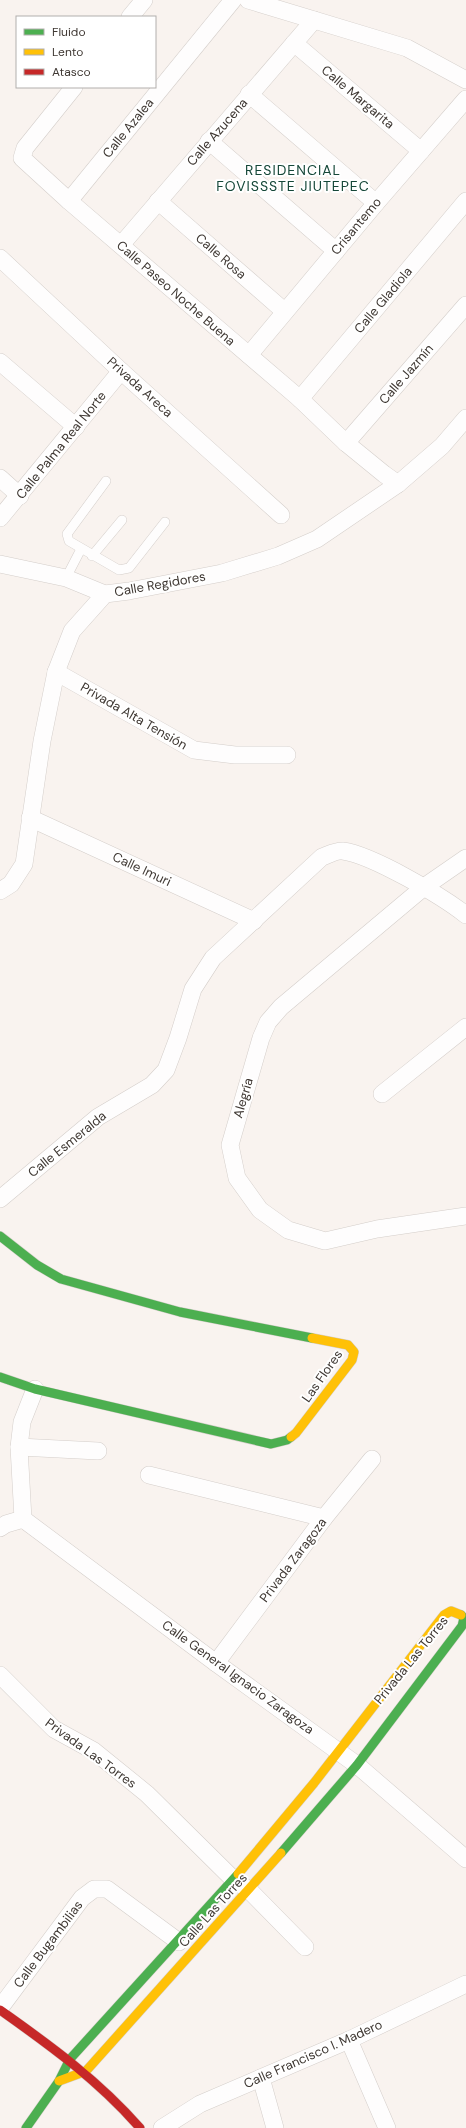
<svg xmlns="http://www.w3.org/2000/svg" width="466" height="2128" viewBox="0 0 466 2128" font-family="'DM Sans',sans-serif">
<style>
.lines{fill:none;stroke-linecap:round;stroke-linejoin:round}
.lane-casing{stroke:#d4ceca;stroke-width:10}
.street-casing{stroke:#d4ceca;stroke-width:18}
.fast-casing{stroke:#d4ceca;stroke-width:10}
.slow-casing{stroke:#d4ceca;stroke-width:10}
.jam-casing{stroke:#d4ceca;stroke-width:10}
.lane{stroke:#fefdfd;stroke-width:9}
.street{stroke:#fefdfd;stroke-width:17}
.fast{stroke:#4caf50;stroke-width:9}
.slow{stroke:#ffc107;stroke-width:9}
.jam{stroke:#c62828;stroke-width:9}
.labels{text-anchor:middle;dominant-baseline:central;stroke-width:4;stroke-linejoin:round;paint-order:stroke}
.street-label{font-size:13px;fill:#3e3732;stroke:#fff}
.neighbourhood-label{font-size:14px;letter-spacing:1px;fill:#154738;stroke:#fff}
</style>
<rect width="100%" height="100%" fill="#f9f3ef"/>
<g class="lines">
<!-- lane casing -->
<g class="lane-casing">
<g id="lane">
<path d="M106 481 67 534 69 541 119 570 129 568 165 522"/>
<path d="M92 556 122 520"/>
<path d="M66 578 81 549"/>
</g>
</g>
<!-- street casing -->
<g class="street-casing">
<g id="street">
<path d="M248 0 407 48 466 80"/>
<path d="M130 17 144 0"/>
<path d="M294 43 421 151"/>
<path d="M74 87 25 148 22 158 69 201 300 399 346 443 384 474 398 484"/>
<path d="M249 94 376 203"/>
<path d="M209 141 336 251"/>
<path d="M69 201 233 0"/>
<path d="M158 201 284 311"/>
<path d="M121 245 314 20"/>
<path d="M0 258 121 371 281 515"/>
<path d="M249 355 376 203 466 99"/>
<path d="M0 362 76 427"/>
<path d="M300 399 466 201"/>
<path d="M346 443 466 305"/>
<path d="M0 478 20 496"/>
<path d="M0 518 121 371"/>
<path d="M0 564 66 578 105 594"/>
<path d="M56 672 194 750 235 755H287"/>
<path d="M30 818 254 921"/>
<path d="M466 858 424 887 281 1007 268 1022 261 1038 230 1145 237 1178 260 1210 288 1230 325 1241 377 1229 466 1216"/>
<path d="M0 891 11 884 24 864 42 741 56 672 72 631 105 594 129 591 222 573 278 556 317 539 398 484 442 446 466 418"/>
<path d="M382 1094 466 1027"/>
<path d="M0 1199 98 1117 152 1085 166 1070 178 1038 193 989 213 958 322 857C328 855 337 850 343 851 372 855 442 896 466 915"/>
<path d="M19 1447 98 1451"/>
<path d="M149 1475 324 1518"/>
<path d="M23 1519 216 1663 357 1765 466 1859"/>
<path d="M23 1519 19 1447 22 1422 35 1389"/>
<path d="M0 1528 6 1524 23 1519"/>
<path d="M216 1663 324 1518 372 1459"/>
<path d="M0 1675 54 1729 94 1751 147 1794 234 1880 249 1890 305 1947"/>
<path d="M0 2008 82 1898 94 1889H107L179 1942"/>
<path d="M349 2040 387 2128"/>
<path d="M261 2078 275 2128"/>
<path d="M162 2128 200 2104 349 2040 466 1984"/>
</g>
</g>
<!-- fast casing -->
<g class="fast-casing">
<g id="fast">
<path d="M0 1236 37 1265 61 1279 180 1312 312 1338"/>
<path d="M0 1377 35 1389 271 1444 287 1440 291 1437"/>
<path d="M281 1853 357 1765 462 1626 464 1618 461 1615"/>
<path d="M26 2128 59 2081 70 2059 238 1874"/>
</g>
</g>
<!-- slow casing -->
<g class="slow-casing">
<g id="slow">
<path d="M291 1437 296 1433 352 1360 354 1352 348 1345 312 1338"/>
<path d="M238 1874 314 1783 444 1615 451 1611 461 1615"/>
<path d="M59 2081 86 2071 281 1853"/>
</g>
</g>
<!-- jam casing -->
<g class="jam-casing">
<path id="jam" d="M0 2010C51 2046 99 2081 140 2128"/>
</g>
<!-- lane -->
<use href="#lane" class="lane"/>
<!-- street -->
<use href="#street" class="street"/>
<!-- fast -->
<use href="#fast" class="fast"/>
<!-- slow -->
<use href="#slow" class="slow"/>
<!-- jam -->
<use href="#jam" class="jam"/>
</g>
<g class="labels">
<!-- street labels -->
<g class="street-label">
<text transform="translate(358 97) rotate(40)">Calle Margarita</text>
<text transform="translate(128 128) rotate(-51)">Calle Azalea</text>
<text transform="translate(217 132) rotate(-49)">Calle Azucena</text>
<text transform="translate(356 226) rotate(-50)">Crisantemo</text>
<text transform="translate(221 256) rotate(41)">Calle Rosa</text>
<text transform="translate(176 293) rotate(41)">Calle Paseo Noche Buena</text>
<text transform="translate(383 300) rotate(-50)">Calle Gladiola</text>
<text transform="translate(406 374) rotate(-49)">Calle Jazmín</text>
<text transform="translate(140 387) rotate(42)">Privada Areca</text>
<text transform="translate(61 445) rotate(-51)">Calle Palma Real Norte</text>
<text transform="translate(160 584) rotate(-10)">Calle Regidores</text>
<text transform="translate(134 716) rotate(30)">Privada Alta Tensión</text>
<text transform="translate(142 869) rotate(25)">Calle Imuri</text>
<text transform="translate(243 1098) rotate(-74)">Alegría</text>
<text transform="translate(67 1144) rotate(-39)">Calle Esmeralda</text>
<text transform="translate(322 1376) rotate(-55)">Las Flores</text>
<text transform="translate(293 1560) rotate(-53)">Privada Zaragoza</text>
<text transform="translate(411 1660) rotate(-51)">Privada Las Torres</text>
<text transform="translate(238 1677) rotate(36)">Calle General Ignacio Zaragoza</text>
<text transform="translate(91 1753) rotate(36)">Privada Las Torres</text>
<text transform="translate(213 1910) rotate(-48)">Calle Las Torres</text>
<text transform="translate(48 1944) rotate(-53)">Calle Bugambilias</text>
<text transform="translate(313 2054) rotate(-24)">Calle Francisco I. Madero</text>
</g>
<!-- neighbourhood labels -->
<g class="neighbourhood-label">
<text x="293" y="170">RESIDENCIAL<tspan x="293" dy="16">FOVISSSTE JIUTEPEC</tspan></text>
</g>
</g>
<!-- legend -->
<rect x="16" y="16" width="140" height="72" fill="#ffffff" stroke="#b2afad"/>
<rect x="24" y="29" width="20" height="6" fill="#4caf50" stroke="#b2afad"/>
<text x="52" y="36" font-size="12" fill="#3e3732">Fluido</text>
<rect x="24" y="49" width="20" height="6" fill="#ffc107" stroke="#b2afad"/>
<text x="52" y="56" font-size="12" fill="#3e3732">Lento</text>
<rect x="24" y="69" width="20" height="6" fill="#c62828" stroke="#b2afad"/>
<text x="52" y="76" font-size="12" fill="#3e3732">Atasco</text>
</svg>
